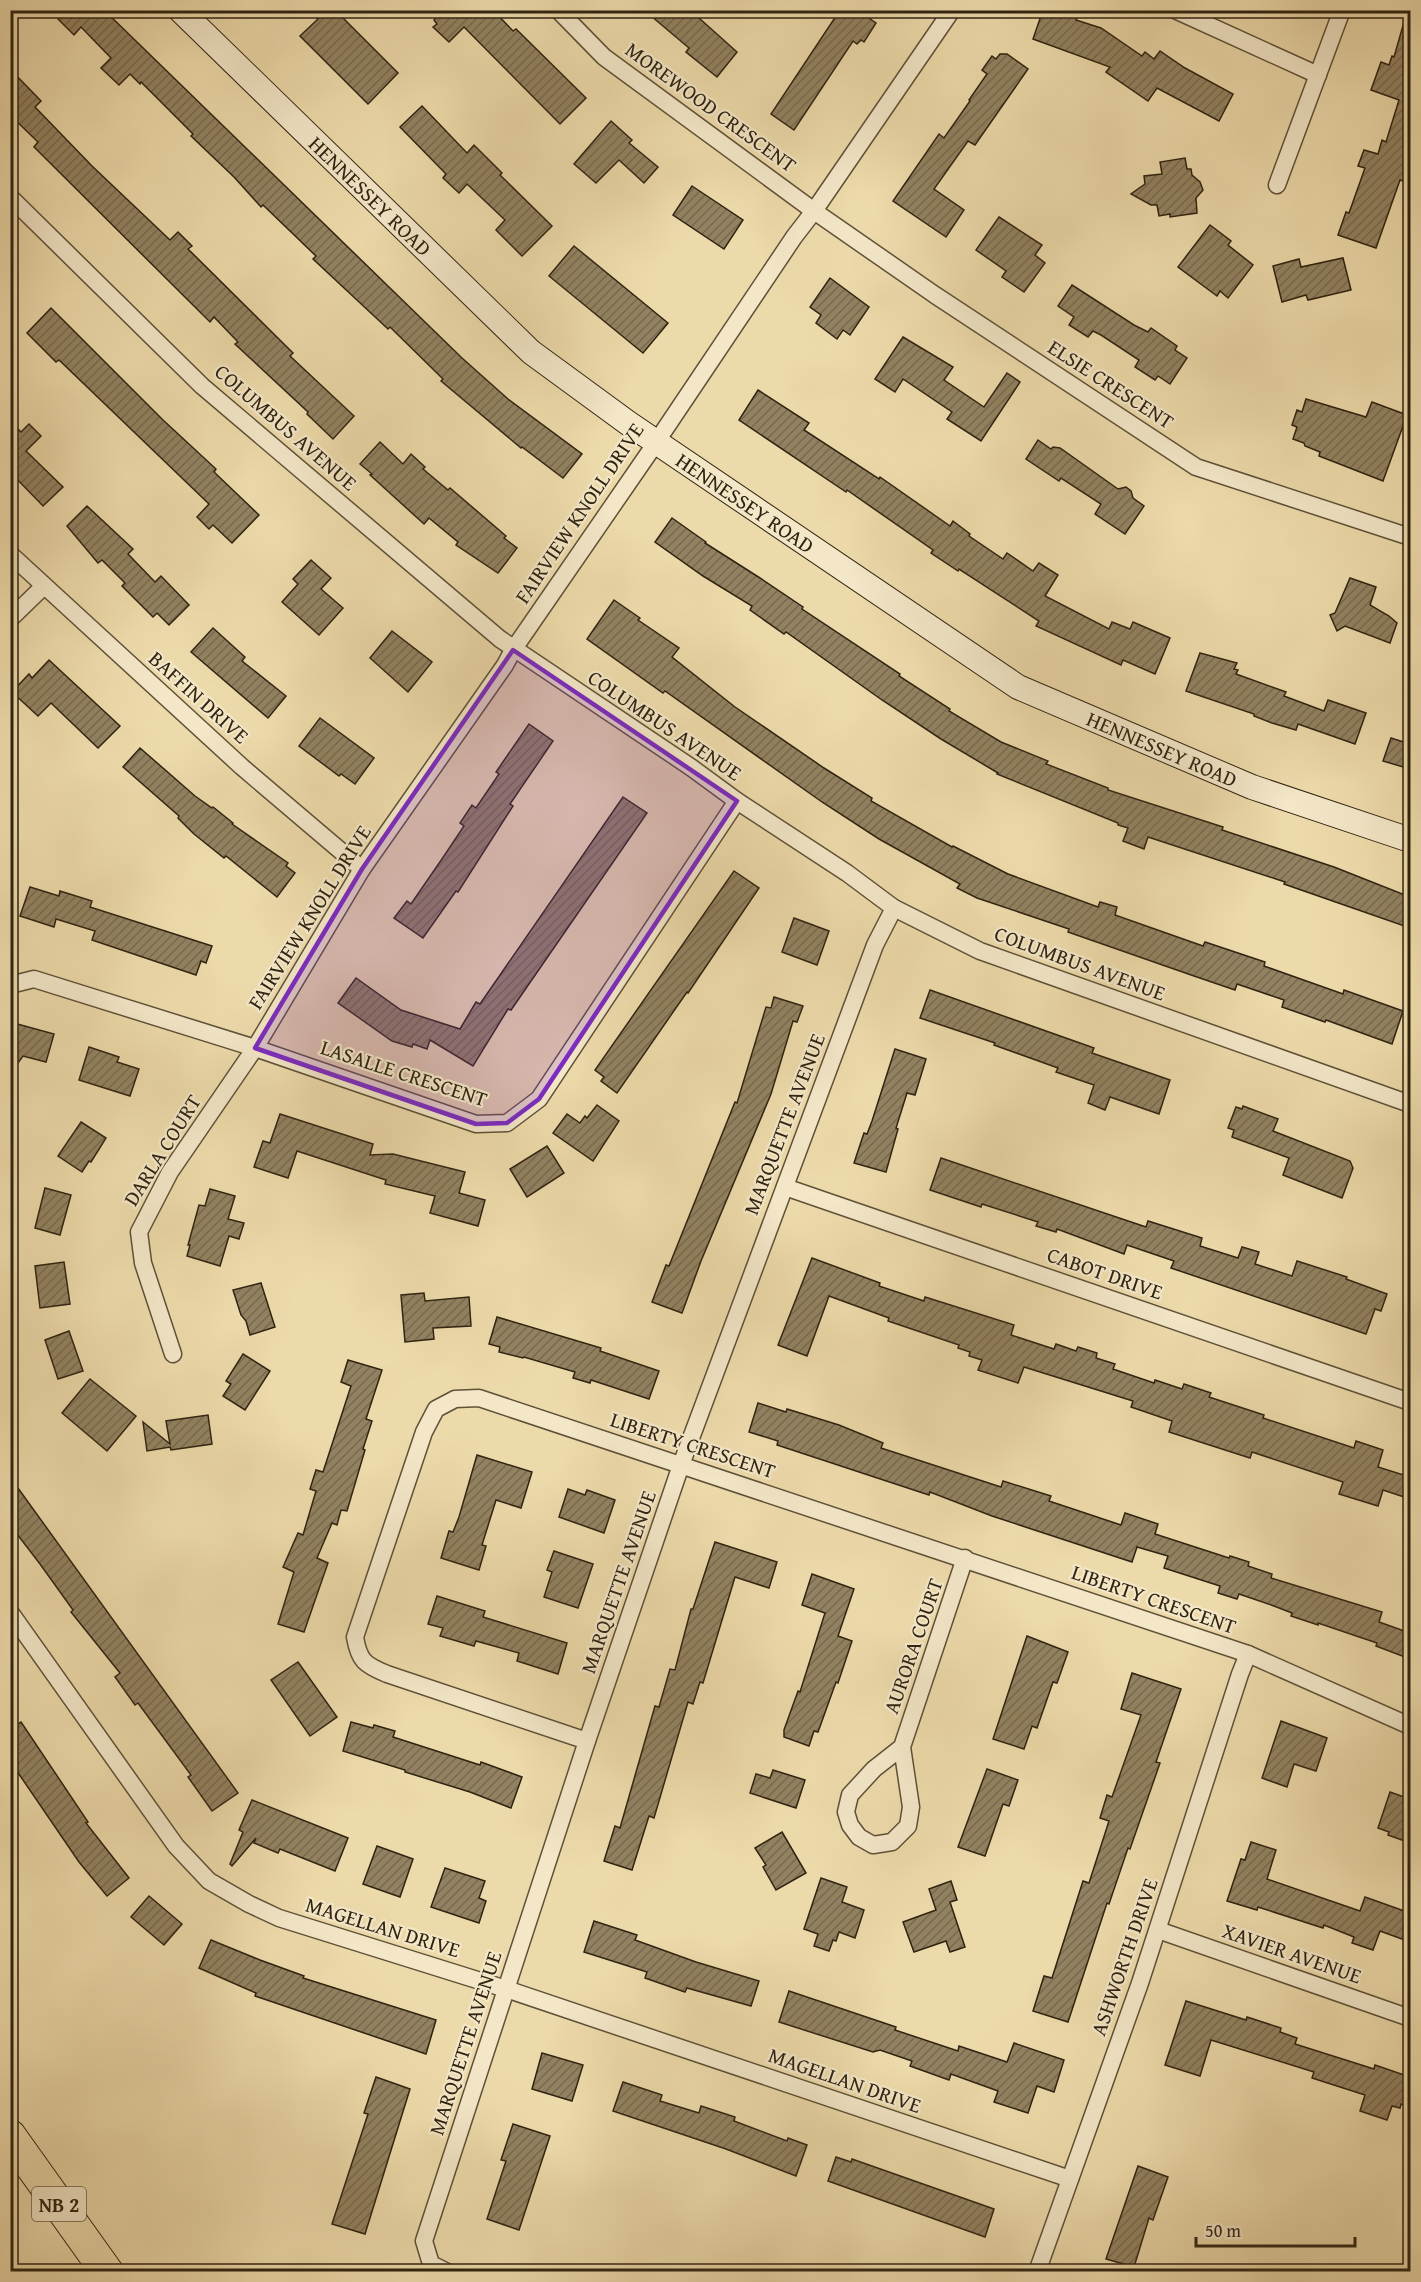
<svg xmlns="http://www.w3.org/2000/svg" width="1421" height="2282" viewBox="0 0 1421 2282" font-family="'Gentium Book Plus',serif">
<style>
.building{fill:url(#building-hatch);stroke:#2f2311;stroke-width:1.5}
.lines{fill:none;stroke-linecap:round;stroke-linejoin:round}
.street-casing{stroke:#5e5137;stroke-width:19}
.secondary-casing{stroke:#2f2311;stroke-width:26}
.highway-casing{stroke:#2f2311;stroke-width:34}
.street{stroke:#f3e7c8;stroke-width:16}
.secondary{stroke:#f3e7c8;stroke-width:24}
.highway{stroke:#eddaaa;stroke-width:32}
.marked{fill:#7b2cbf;fill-opacity:0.2;stroke:#7b2cbf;stroke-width:4.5;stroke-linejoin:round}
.labels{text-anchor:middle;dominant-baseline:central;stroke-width:4.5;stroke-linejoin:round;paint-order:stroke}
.shield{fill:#f3e7c8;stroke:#6a5e48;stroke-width:1.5}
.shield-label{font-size:20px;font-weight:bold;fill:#2f2311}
.street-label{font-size:21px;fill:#2f2311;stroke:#f3e7c8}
</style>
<defs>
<pattern id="building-hatch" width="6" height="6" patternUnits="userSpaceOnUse" patternTransform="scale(1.5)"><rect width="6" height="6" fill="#928261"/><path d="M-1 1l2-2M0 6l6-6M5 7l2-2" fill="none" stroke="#786a4f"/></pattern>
</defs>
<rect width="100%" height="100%" fill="#eddaaa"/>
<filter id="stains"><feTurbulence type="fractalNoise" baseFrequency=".00333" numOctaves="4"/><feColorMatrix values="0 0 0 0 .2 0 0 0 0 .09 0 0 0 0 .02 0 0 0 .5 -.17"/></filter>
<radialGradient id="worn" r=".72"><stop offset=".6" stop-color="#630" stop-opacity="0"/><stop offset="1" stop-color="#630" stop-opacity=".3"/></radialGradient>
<!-- building -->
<g class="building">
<path d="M64 10H104L462 358 508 399 582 454 563 478 522 447 521 448 441 381 443 379 390 327 388 329 313 259 316 256 263 205 261 207 234 177 191 136 193 134 141 82 140 84 130 74 119 85 101 68 111 58 81 27 74 35 58 19 65 12Z"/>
<path d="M309 10H335L398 73 368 104 300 36 318 19Z"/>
<path d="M443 10H493L513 31 516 29 586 98 560 124 464 27 449 42 433 27 437 24 434 20Z"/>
<path d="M644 10H690L737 52 717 77 686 52 689 48Z"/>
<path d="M840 10H857L876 23 864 42 861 40 857 44 853 41 794 130 771 114Z"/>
<path d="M1043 10H1064L1078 15 1076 20 1101 28 1142 56 1145 52 1154 59 1160 51 1185 68 1233 94 1219 121 1157 88 1148 101 1106 72 1110 67 1033 39Z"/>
<path d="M1406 15H1410V183L1400 180 1376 248 1338 235 1346 212 1349 213 1365 168 1358 166 1364 150 1378 154 1382 140 1386 142 1399 100 1371 90 1381 62 1389 65 1392 56 1394 57Z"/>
<path d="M1000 54H1007L1028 69 975 145 968 141 934 189 964 210 946 237 893 201 939 134 944 138 970 101 969 100 987 74 982 70 992 56 996 59Z"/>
<path d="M10 69 41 101 35 107 92 166 170 240 178 232 192 246 188 249 293 353 290 356 354 416 333 439 307 414 308 412 235 344 238 342 214 317 210 322 34 147 38 142 10 115Z"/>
<path d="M422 106 467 153 474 145 502 173 500 175 552 226 522 256 496 230 505 220 467 184 459 193 443 178 446 174 400 127Z"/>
<path d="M611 121 632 140 629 143 658 167 644 183 619 160 596 183 574 164Z"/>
<path d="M1185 158 1187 169H1191L1192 175 1200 182 1203 190 1196 198 1197 213 1170 217V214L1159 216 1157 205H1151L1131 194 1145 184 1144 176 1162 174 1160 162Z"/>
<path d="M692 186 743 220 724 249 673 215Z"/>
<path d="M999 217 1042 245 1035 255 1045 263 1024 292 1002 277 1006 271 976 250Z"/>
<path d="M1210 225 1231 241 1228 245 1253 265 1228 298 1220 291 1217 296 1178 267Z"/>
<path d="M574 246 668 323 643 353 549 276Z"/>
<path d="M1343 258 1351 290 1308 300 1306 295 1282 302 1273 266 1299 259 1301 267Z"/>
<path d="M830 278 869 307 850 335 843 330 837 339 816 323 821 315 810 307Z"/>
<path d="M1072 285 1134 325 1148 332 1151 328 1177 346 1175 350 1187 358 1170 384 1158 376 1155 380 1135 367 1139 360 1101 335 1093 331 1088 337 1069 325 1074 317 1058 306Z"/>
<path d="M51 308 163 420 216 469 214 472 259 515 232 543 213 525 209 529 197 517 209 504 59 360 56 362 27 333Z"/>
<path d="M903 337 953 367 944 380 984 407 1007 373 1020 382 981 441 947 419 952 412 903 379 895 392 875 379Z"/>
<path d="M758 390 809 423 804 430 879 479 880 477 950 526 953 521 970 534 969 536 1003 559 1007 553 1033 571 1039 563 1058 575 1045 596 1109 629 1112 622 1130 629 1133 622 1170 638 1155 674 1123 660 1121 665 1036 626 1039 621 959 569 958 571 931 553 933 550 847 490 846 492 739 420Z"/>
<path d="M1306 399 1366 417 1372 402 1407 415 1383 481 1319 456 1320 452 1305 446 1304 443 1293 439 1297 427 1292 425 1297 410 1302 412Z"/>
<path d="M10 421 21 432 29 424 41 436 26 451 63 487 43 506 10 472Z"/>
<path d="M1038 440 1051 449 1053 447 1060 448 1118 489 1126 487 1131 491 1133 498 1144 506 1125 534 1095 514 1101 504 1061 478 1059 481 1026 459Z"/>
<path d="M380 442 403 464 411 454 425 467 423 469 448 490 450 488 506 536 504 538 517 548 498 573 456 545 458 542 429 518 424 524 370 475 372 474 360 464Z"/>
<path d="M87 506 133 549 128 554 155 582 161 576 189 605 169 625 157 613 153 617 122 586 125 583 102 560 98 563 67 526Z"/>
<path d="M672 518 706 542 705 543 760 578 803 607 802 609 900 674 899 676 950 709 949 711 1001 742 1048 761 1046 764 1108 788V790L1223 827 1222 830 1334 867 1410 897V928L1284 884 1285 882 1148 837 1144 849 1123 841 1128 828 1118 825V823L997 774 998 773 941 739 882 700 786 632 784 634 750 610 752 606 703 576 655 542Z"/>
<path d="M311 560 331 578 321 589 343 608 319 635 282 602 298 584 293 579Z"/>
<path d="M1350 578 1376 587 1370 605 1389 616 1397 623 1390 643 1345 626 1337 631 1330 615 1335 613Z"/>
<path d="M614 600 640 618 638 620 679 648 672 657 735 707 824 768 872 798 871 801 952 847 953 846 1008 874 1098 907 1100 902 1117 907 1115 915 1203 946 1205 942 1265 962 1264 966 1343 994 1344 990 1403 1011 1392 1044 1326 1020 1325 1022 1282 1007 1284 1000 1237 984 1235 990 1194 976 1068 932 1069 929 977 898 957 888 960 884 879 839 822 802 665 691 663 693 587 639Z"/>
<path d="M213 628 245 657 242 661 286 696 268 718 191 652Z"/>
<path d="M392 631 432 662 408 692 370 658Z"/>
<path d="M1200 653 1237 663 1234 669 1238 670 1236 674 1286 692 1284 696 1324 711 1328 700 1366 713 1355 744 1298 724 1296 730 1272 723 1254 716V714L1186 691Z"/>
<path d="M49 660 120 726 98 748 51 703 38 716 12 692 29 674 32 678Z"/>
<path d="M320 718 374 758 355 784 341 774 339 776 299 746Z"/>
<path d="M529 724 553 741 510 804 513 806 458 892 456 891 423 938 394 918 407 901 411 904 444 856 464 826 460 823 472 805 476 808 499 774 496 772Z"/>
<path d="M1391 738 1410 744V769L1383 761Z"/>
<path d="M140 748 195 796 212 808 213 807 233 823 232 824 288 863 286 866 295 873 277 897 226 856 224 858 194 834 178 818 179 816 123 767Z"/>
<path d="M623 797 647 813 511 1010 508 1009 473 1066 430 1040 427 1049 413 1044 412 1047 392 1041 338 1003 356 978 401 1010 460 1029 476 1002 480 1004Z"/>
<path d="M734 871 759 888 688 993 687 992 617 1093 601 1081 604 1077 595 1070Z"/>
<path d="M30 887 59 896 60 891 92 901 90 907 212 946 206 963 201 961 196 975 92 940 95 931 56 919 54 927 20 916Z"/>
<path d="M794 918 829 931 817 965 782 952Z"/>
<path d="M930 990 1094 1048 1092 1053 1170 1080 1159 1114 1110 1097 1105 1110 1088 1103 1094 1085 1056 1072 1058 1068 994 1045 995 1043 920 1018Z"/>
<path d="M774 997 803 1006 797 1022 793 1021 771 1094 701 1261 682 1313 652 1302 666 1265 669 1266 735 1102 737 1103 766 1007 771 1008Z"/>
<path d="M10 1022 54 1034 46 1062 23 1056 10 1074Z"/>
<path d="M89 1047 119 1057 117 1062 139 1069 130 1096 79 1080Z"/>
<path d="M895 1049 926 1059 915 1095 907 1093 896 1128 898 1129 886 1172 854 1163 864 1133 867 1134 872 1121Z"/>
<path d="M597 1105 619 1121 593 1161 553 1133 567 1114 580 1123 585 1116 587 1118Z"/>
<path d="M1243 1106 1278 1119 1273 1131 1350 1161 1353 1168 1342 1198 1283 1175 1289 1158 1232 1137 1234 1130 1228 1128 1236 1107 1242 1109Z"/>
<path d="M280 1114 373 1144 370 1155 393 1154 465 1172 459 1193 485 1200 478 1226 430 1213 435 1196 385 1184 386 1180 297 1151 288 1178 254 1167 263 1141 270 1143Z"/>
<path d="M81 1122 106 1138 91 1162 89 1161 82 1172 58 1156Z"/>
<path d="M547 1146 564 1173 527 1197 510 1169Z"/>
<path d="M941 1158 1146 1227 1148 1221 1202 1238 1200 1246 1238 1258 1242 1247 1259 1252 1255 1264 1292 1276 1297 1261 1347 1277 1346 1279 1387 1294 1381 1311 1375 1309 1366 1334 1171 1268 1174 1261 1127 1245 1124 1254 1057 1229 1056 1232 1036 1226 1038 1222 982 1204 981 1207 930 1190Z"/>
<path d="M45 1188 71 1195 60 1235 35 1228Z"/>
<path d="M210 1189 235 1196 228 1219 244 1223 239 1239 229 1236 220 1266 187 1256 190 1245H188L199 1205 205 1206Z"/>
<path d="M812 1258 880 1283 879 1286 924 1301 925 1297 1014 1325 1011 1335 1054 1349 1056 1344 1076 1351 1078 1347 1097 1353 1096 1358 1115 1364 1113 1369 1154 1383 1155 1380 1182 1389 1184 1384 1211 1393 1209 1397 1264 1415 1263 1418 1354 1448 1356 1441 1383 1450 1378 1467 1410 1477V1499L1383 1490 1378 1506 1339 1494 1343 1482 1252 1452 1250 1458 1169 1432 1172 1421 1131 1407 1133 1401 1024 1367 1018 1383 978 1370 982 1360 969 1356 970 1352 958 1348 959 1345 888 1321 889 1318 829 1296 807 1356 778 1345Z"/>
<path d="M64 1262 70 1304 40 1308 35 1266Z"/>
<path d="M261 1283 275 1327 250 1335 246 1321 241 1315 233 1290Z"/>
<path d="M424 1293 425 1301 469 1297 471 1326 433 1328 434 1339 405 1342 401 1295Z"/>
<path d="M497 1317 601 1348 600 1351 659 1371 649 1399 591 1380 590 1383 573 1378 575 1372 524 1357 523 1358 499 1352 500 1347 489 1344Z"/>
<path d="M69 1331 83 1371 58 1379 45 1340Z"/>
<path d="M243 1354 270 1371 245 1410 223 1396 231 1384 226 1381Z"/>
<path d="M348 1360 382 1370 366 1419 372 1421 363 1449 365 1450 347 1511 341 1510 337 1525 332 1523 317 1558 328 1563 304 1632 278 1624 294 1572 283 1567 298 1533 303 1535 316 1491 310 1489 316 1470 323 1472 351 1386 341 1382Z"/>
<path d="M90 1379 136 1416 107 1451 62 1413Z"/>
<path d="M758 1403 786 1412 787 1409 839 1425 883 1443 881 1448 1001 1487 1003 1481 1051 1496 1049 1501 1121 1525 1125 1513 1158 1524 1155 1534 1229 1558 1230 1556 1249 1562 1248 1566 1272 1574 1271 1578 1382 1612 1379 1622 1410 1633V1659L1376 1646 1377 1643 1318 1623V1625L1291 1616 1292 1613 1274 1606 1239 1594 1237 1599 1218 1593 1220 1586 1164 1568 1168 1556 1137 1547 1132 1562 992 1516 930 1492 929 1495 777 1445 778 1441 749 1432Z"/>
<path d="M208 1415 212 1444 171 1450 170 1447 147 1451 143 1422 170 1444 166 1421Z"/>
<path d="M477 1455 532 1472 521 1508 496 1500 482 1545 486 1546 479 1570 441 1558 449 1531 453 1532 459 1517Z"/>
<path d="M10 1477 238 1793 212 1811 188 1777 191 1775 166 1741 138 1703 135 1705 115 1677 120 1673 71 1612 73 1610 40 1564 17 1534 10 1539Z"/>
<path d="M568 1489 585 1495 587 1490 615 1500 604 1533 559 1517Z"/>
<path d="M715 1542 777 1562 769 1588 735 1577 703 1683 700 1682 693 1704 688 1702 654 1818 649 1816 632 1870 604 1861 615 1826 620 1828 655 1706 659 1707 670 1669 675 1670 691 1609H693Z"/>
<path d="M554 1551 593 1564 578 1608 544 1597 552 1572 547 1570Z"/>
<path d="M812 1574 854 1589 838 1636 852 1641 838 1683 836 1682 818 1732 814 1731 809 1746 784 1737V1730L798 1691 800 1692 825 1613 802 1605Z"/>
<path d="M437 1596 485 1611 483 1617 567 1643 558 1674 517 1661 519 1653 476 1641 474 1646 440 1636 443 1628 428 1624Z"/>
<path d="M1027 1636 1068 1652 1057 1683 1053 1682 1037 1728 1032 1726 1024 1749 993 1739Z"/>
<path d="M298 1662 337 1717 310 1736 271 1680Z"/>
<path d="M1132 1673 1181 1689 1156 1762 1160 1763 1130 1849 1128 1848 1109 1904 1107 1903 1068 2022 1033 2011 1044 1976 1052 1978 1083 1881 1089 1883 1109 1821 1100 1818 1107 1795 1112 1797 1141 1715 1121 1709Z"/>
<path d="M1281 1721 1327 1738 1316 1771 1294 1764 1287 1787 1262 1778Z"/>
<path d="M21 1722 88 1822 86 1823 129 1878 107 1896 79 1862 10 1761V1729Z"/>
<path d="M351 1722 373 1728 374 1725 395 1731 393 1737 480 1765 481 1762 522 1777 511 1808 470 1792 405 1772V1770L343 1751Z"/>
<path d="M987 1769 1018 1780 1009 1806 1003 1804 985 1856 958 1847Z"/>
<path d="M773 1770 805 1780 796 1808 750 1793 756 1774 770 1778Z"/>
<path d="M1390 1792 1410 1799V1843L1388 1835 1389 1832 1378 1828Z"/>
<path d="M252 1800 348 1838 335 1871 280 1849 278 1853 254 1843 256 1838 232 1866 230 1864 243 1832 239 1830Z"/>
<path d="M782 1832 806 1873 776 1890 763 1867 766 1865 755 1848Z"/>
<path d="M1251 1842 1276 1850 1267 1879 1360 1911 1365 1897 1410 1913V1942L1380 1931 1373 1950 1352 1943 1354 1937 1324 1925 1323 1928 1258 1907 1257 1910 1227 1901 1241 1859 1245 1860Z"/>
<path d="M377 1846 413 1859 400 1897 363 1884Z"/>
<path d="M445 1868 485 1881 479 1898 486 1901 479 1923 431 1907Z"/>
<path d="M821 1878 847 1887 842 1902 864 1910 855 1938 839 1932 836 1941 833 1940 829 1951 814 1946 818 1934 804 1929Z"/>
<path d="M951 1881 957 1900 950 1902 965 1947 950 1952 946 1941 914 1952 903 1922 936 1910 929 1889Z"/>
<path d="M149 1896 182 1924 164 1945 131 1917Z"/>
<path d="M594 1921 637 1935 635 1940 696 1962 759 1981 751 2006 687 1988 685 1992 645 1978 647 1972 584 1952Z"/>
<path d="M211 1940 260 1960 304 1976 303 1978 436 2020 426 2054 255 1996 256 1993 199 1968Z"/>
<path d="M789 1991 896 2027 895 2030 958 2051 959 2046 1007 2062 1014 2043 1064 2060 1054 2092 1037 2086 1028 2113 994 2102 998 2091 951 2074 949 2080 910 2066 912 2061 880 2050 873 2052 779 2022Z"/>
<path d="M1186 2001 1246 2020 1247 2017 1281 2028 1280 2032 1297 2038 1295 2044 1374 2069 1375 2065 1410 2077V2107L1401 2104 1400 2108 1392 2106 1387 2120 1360 2111 1365 2095 1312 2078 1314 2072 1211 2040 1200 2076 1165 2065Z"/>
<path d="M542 2053 583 2065 572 2101 532 2089Z"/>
<path d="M376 2077 410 2089 365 2234 332 2224 368 2114 364 2113Z"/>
<path d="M623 2082 662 2095 660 2101 699 2113 701 2106 735 2117 734 2121 787 2141 788 2138 807 2145 796 2176 726 2149 613 2111Z"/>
<path d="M513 2124 550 2136 519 2230 487 2219 506 2161 501 2160Z"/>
<path d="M836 2157 851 2162 852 2159 994 2209 985 2237 828 2181Z"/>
<path d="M1138 2166 1168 2177 1153 2220 1149 2218 1134 2267 1106 2259Z"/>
</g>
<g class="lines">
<!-- street casing -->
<g class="street-casing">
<g id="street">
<path d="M558 10 604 57 814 211 935 295 1196 467 1410 537"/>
<path d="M1175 10 1318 75"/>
<path d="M1277 185 1342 10"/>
<path d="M10 197 202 386 500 639 692 768 737 801 847 873 894 908 980 951 1410 1104"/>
<path d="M10 554 242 767 362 869"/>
<path d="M10 619 44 586"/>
<path d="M10 985 34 979 255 1048 476 1124 507 1123 539 1099 737 801"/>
<path d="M785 1187 1410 1402"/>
<path d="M173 1354 143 1263 139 1232 170 1172 255 1048 362 869 505 665 513 650 653 447 794 237 814 211 952 10"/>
<path d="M10 1612 176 1846 209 1881 249 1904 279 1918 506 1989 1070 2179"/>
<path d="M587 1741 387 1674C365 1665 359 1661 355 1637L424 1432 436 1409 455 1399 479 1398 1248 1654 1410 1726"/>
<path d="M902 1747 874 1769 850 1795 846 1812 850 1825 859 1837 873 1845 892 1842 908 1826 911 1807 902 1747 965 1558"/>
<path d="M1158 1930 1410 2018"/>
<path d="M447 2272 431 2264 424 2241 587 1741 681 1465 875 945 894 908"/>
<path d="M1037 2272 1140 1983 1240 1674 1248 1654"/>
</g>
</g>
<!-- secondary casing -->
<g class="secondary-casing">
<g id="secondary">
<path id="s1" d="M180 10 531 352 628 423 1018 687 1252 787 1410 840"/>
</g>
</g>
<!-- highway casing -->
<g class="highway-casing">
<path id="highway" d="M10 2136 107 2272"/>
</g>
<!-- street -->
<use href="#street" class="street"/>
<!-- secondary -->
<use href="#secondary" class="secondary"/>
<!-- highway -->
<use href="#highway" class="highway"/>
</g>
<!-- marked area -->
<path class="marked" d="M513 650 737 801 539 1099 507 1123 476 1124 255 1048 362 869Z"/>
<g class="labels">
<!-- shield labels -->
<rect class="shield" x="32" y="2187" width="54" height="34" rx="4.5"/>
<g class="shield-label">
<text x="59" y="2204">NB 2</text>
</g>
<!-- street labels -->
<g class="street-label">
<text transform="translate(711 107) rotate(36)">MOREWOOD CRESCENT</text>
<text stroke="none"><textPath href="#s1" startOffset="266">HENNESSEY ROAD</textPath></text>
<text transform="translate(1111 384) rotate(33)">ELSIE CRESCENT</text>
<text transform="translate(286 427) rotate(41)">COLUMBUS AVENUE</text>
<text stroke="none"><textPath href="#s1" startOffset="752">HENNESSEY ROAD</textPath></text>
<text transform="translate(579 513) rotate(-56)">FAIRVIEW KNOLL DRIVE</text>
<text transform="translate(199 697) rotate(42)">BAFFIN DRIVE</text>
<text transform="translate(665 725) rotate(34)">COLUMBUS AVENUE</text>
<text stroke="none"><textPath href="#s1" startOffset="1238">HENNESSEY ROAD</textPath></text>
<text transform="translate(309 917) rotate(-58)">FAIRVIEW KNOLL DRIVE</text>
<text transform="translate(1080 963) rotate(20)">COLUMBUS AVENUE</text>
<text transform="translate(404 1073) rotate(18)">LASALLE CRESCENT</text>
<text transform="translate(784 1124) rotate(-69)">MARQUETTE AVENUE</text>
<text transform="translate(162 1150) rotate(-58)">DARLA COURT</text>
<text transform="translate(1105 1273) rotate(19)">CABOT DRIVE</text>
<text transform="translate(693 1445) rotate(18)">LIBERTY CRESCENT</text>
<text transform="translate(618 1582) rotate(-71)">MARQUETTE AVENUE</text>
<text transform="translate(1154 1599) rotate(19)">LIBERTY CRESCENT</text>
<text transform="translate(913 1646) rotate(-71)">AURORA COURT</text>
<text transform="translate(383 1927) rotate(17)">MAGELLAN DRIVE</text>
<text transform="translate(1292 1953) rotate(19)">XAVIER AVENUE</text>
<text transform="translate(1124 1957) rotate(-71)">ASHWORTH DRIVE</text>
<text transform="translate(465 2043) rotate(-72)">MARQUETTE AVENUE</text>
<text transform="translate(845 2080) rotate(19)">MAGELLAN DRIVE</text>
</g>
</g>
<!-- margin -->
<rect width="1421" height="2282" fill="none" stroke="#eddaaa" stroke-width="36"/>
<rect x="12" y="12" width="1397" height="2258" fill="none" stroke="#2f2311" stroke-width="3"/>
<rect x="18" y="18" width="1385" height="2246" fill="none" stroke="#2f2311" stroke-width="1.5"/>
<!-- scale -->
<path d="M1196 2237v9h159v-9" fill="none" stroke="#2f2311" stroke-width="3"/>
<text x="1205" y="2237" font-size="18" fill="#2f2311" stroke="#f3e7c8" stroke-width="4.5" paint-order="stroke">50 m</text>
<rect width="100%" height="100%" filter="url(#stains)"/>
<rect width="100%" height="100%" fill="url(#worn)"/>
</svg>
